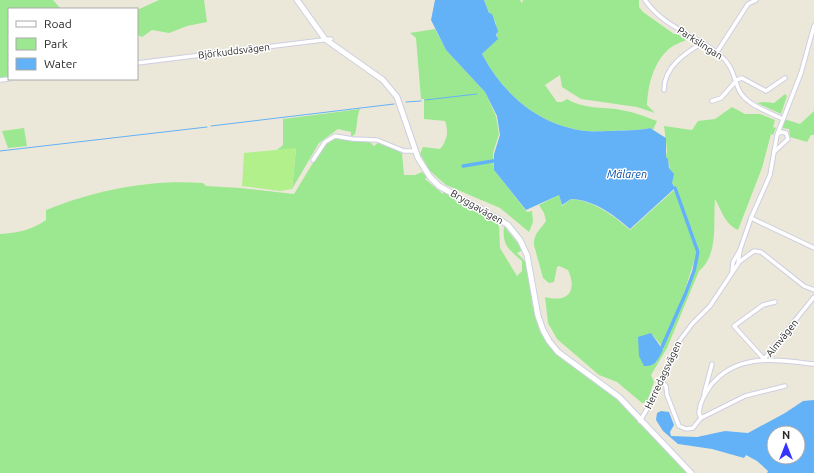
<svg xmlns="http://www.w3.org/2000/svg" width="814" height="473" viewBox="0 0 814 473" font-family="Ubuntu,sans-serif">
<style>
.green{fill:#9ce890}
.pitch{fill:#b1f08b}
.water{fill:#63b2f8;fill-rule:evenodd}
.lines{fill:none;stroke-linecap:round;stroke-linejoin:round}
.stream{stroke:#63b2f8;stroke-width:1}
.canal{stroke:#63b2f8;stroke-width:3.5}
.minor-casing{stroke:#cecee3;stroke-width:5.5}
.secondary-casing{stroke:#cecee3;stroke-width:7}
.minor{stroke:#fff;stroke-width:3.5}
.secondary{stroke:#fff;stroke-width:5}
.labels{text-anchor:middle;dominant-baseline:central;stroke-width:3;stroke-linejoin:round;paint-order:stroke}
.street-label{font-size:10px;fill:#292929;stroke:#fff}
.water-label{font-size:11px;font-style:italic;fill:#034ba3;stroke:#fff}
</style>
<rect width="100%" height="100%" fill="#ece8d9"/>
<!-- green -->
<g class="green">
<path d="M0 0H53L61 9H9V77L0 78Z"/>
<path d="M159 0H204L207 22 187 26 169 33 152 30 142 37 137 35V10Z"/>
<path d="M484 0H520L522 3 523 0H639V7L643 12 674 34H677L687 40C681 42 674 45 670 48 653 62 648 86 647 105L655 113 637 107 581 99 562 87 560 75 545 85 557 102H562L567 99C586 110 601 106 621 110 634 112 646 117 657 121L653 130 650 128C637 131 625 130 611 131 603 131 594 132 586 131 539 126 503 94 482 54L497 39 496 23 489 13Z"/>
<path d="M435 29 446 50 485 92 496 116 499 134 493 153 494 170 527 212 532 211 533 222 529 232 500 208 446 185 430 171 420 154 423 147 440 149C447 141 449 131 445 121L424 119V99H421L416 38 410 33Z"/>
<path d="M785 94 787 96 781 114 757 103 764 102 774 103Z"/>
<path d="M732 107 745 114H760L775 120 773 127 776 128 773 135 771 134 762 168 738 230C724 223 722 211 715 199 713 222 719 255 699 271L667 348 651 375 654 382 647 402 642 403 617 382 599 375 557 339 548 323 545 297C567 303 578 292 568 270L559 266 557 267 554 282 549 283 543 278 534 245C533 234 541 229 546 221L544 213 539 205 559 195 562 206 571 199C594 201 613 215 630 230L674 190 697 252 682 299 665 336 663 343 661 345 651 333 656 363 684 301 694 273 700 252 676 188 672 183 668 159 666 157 667 150 664 126 692 130 698 121 715 119Z"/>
<path d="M360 109C356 118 358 125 355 134L351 137V132L338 129 319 143 292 189 296 149 277 150 283 145V119Z"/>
<path d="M814 111V135H811L807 142 790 137 789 129 781 128 784 119 800 124Z"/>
<path d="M24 128 27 146 8 148 2 131Z"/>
<path d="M335 137 369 141 374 146 379 142 402 153 404 175H415L422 172 427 177 425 179 443 194V192L447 193 494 219 499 223 500 248 517 276 522 271V261C508 249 502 245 504 226L523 250 517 253 525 261 530 278 532 304 538 324 543 336 554 351 617 398 687 473H0V234C17 233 32 230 46 220V210C95 190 151 179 203 183L206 186 240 188 294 194 325 143Z"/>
</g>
<!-- pitch -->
<path class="pitch" d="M296 148 292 189 280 191 242 186 244 153Z"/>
<!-- water -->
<g class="water">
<path d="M435 0H484L489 13 492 14 498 31 496 35 498 39 482 54C503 94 539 126 586 131 594 132 603 131 611 131 625 130 637 131 650 128L666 138V157L668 159 669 168 674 174 672 183 675 188 630 229C613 214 594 200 571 199L562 205 559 195 526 210 494 170V154L500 135 497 116 485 92 446 50 431 20Z"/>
<path d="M651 333 663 350C658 359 656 367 644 366L639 356 638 337Z"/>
<path d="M814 400V473H767L768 471 757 461 746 455 744 458 712 449 678 444 663 431 656 420 657 413 661 411 669 412 674 425 670 432 671 436 697 437 725 431 748 433 785 413 803 401ZM774 433H798V457H774Z"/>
</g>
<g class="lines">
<!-- stream -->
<g class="stream">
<path d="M425 100 477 94"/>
<path d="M406 102 421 101"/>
<path d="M211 126 394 104"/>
<path d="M0 151 207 127"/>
</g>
<!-- canal -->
<g class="canal">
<path d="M463 166 493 161"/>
<path d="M662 347 685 295 694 271 698 252 675 188"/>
</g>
<!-- minor casing -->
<g class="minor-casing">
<g id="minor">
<path d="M645 0C664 28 697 35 721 56 733 66 733 77 739 90 746 105 769 112 783 119"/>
<path d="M717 52 748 4 756 0"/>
<path d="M137 63 331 39"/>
<path d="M0 80 9 79"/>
<path d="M736 80 742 78 766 91 785 78"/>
<path d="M664 90C664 67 684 54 702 43"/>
<path d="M712 101 721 98 736 81"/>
<path d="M774 152 788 139 786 133 781 132 778 134"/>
<path d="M313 160 325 142 335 136 353 139 377 140 404 151H415"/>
<path d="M751 218 814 248"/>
<path d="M739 262 754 251 761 252 804 286 814 290"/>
<path d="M732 272 733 262 740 250 751 218 770 175 777 135 801 73 814 26"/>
<path d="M775 302 763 305 734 326 764 359 814 297"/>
<path d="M661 380 666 386 667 395 679 426 686 429 693 428 701 418"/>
<path d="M704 394 712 364"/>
<path d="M701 418 699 413C700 401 705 394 711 385 738 352 777 360 814 364"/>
<path d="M701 418 745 396 785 386"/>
<path d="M640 421 654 397 677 344 692 324 710 306 738 264 740 250"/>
</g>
</g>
<!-- secondary casing -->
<g class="secondary-casing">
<path id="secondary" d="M297 0 325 39 383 80 397 97 418 158 430 177 439 186 497 218 508 225 520 240 527 255 538 316 543 330 549 341 558 352 619 397 691 473"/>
</g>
<!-- minor -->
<use href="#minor" class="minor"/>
<!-- secondary -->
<use href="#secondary" class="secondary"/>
</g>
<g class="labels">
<!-- street labels -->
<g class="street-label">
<text transform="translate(700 43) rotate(33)">Parkslingan</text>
<text transform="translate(234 51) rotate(-7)">Björkuddsvägen</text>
<text transform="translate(477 207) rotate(30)">Bryggavägen</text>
<text transform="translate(782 338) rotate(-51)">Almvägen</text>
<text transform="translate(663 375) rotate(-65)">Herredagsvägen</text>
</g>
<!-- water labels -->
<g class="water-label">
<text x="627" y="174">Mälaren</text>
</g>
</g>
<!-- legend -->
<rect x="8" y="8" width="130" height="72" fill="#ffffff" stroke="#a9a9a9"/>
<rect x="16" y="21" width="20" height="6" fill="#ffffff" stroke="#a9a9a9"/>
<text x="44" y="28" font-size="12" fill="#292929">Road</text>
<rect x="16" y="38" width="20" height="12" fill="#9ce890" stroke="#a9a9a9"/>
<text x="44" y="48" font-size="12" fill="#292929">Park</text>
<rect x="16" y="58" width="20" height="12" fill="#63b2f8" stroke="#a9a9a9"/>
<text x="44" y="68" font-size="12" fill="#292929">Water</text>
<!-- north arrow -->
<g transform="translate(786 445)"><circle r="19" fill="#ffffff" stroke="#a9a9a9"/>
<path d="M0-3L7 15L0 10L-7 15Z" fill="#3733ff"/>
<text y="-6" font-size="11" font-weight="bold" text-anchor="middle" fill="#292929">N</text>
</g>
</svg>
